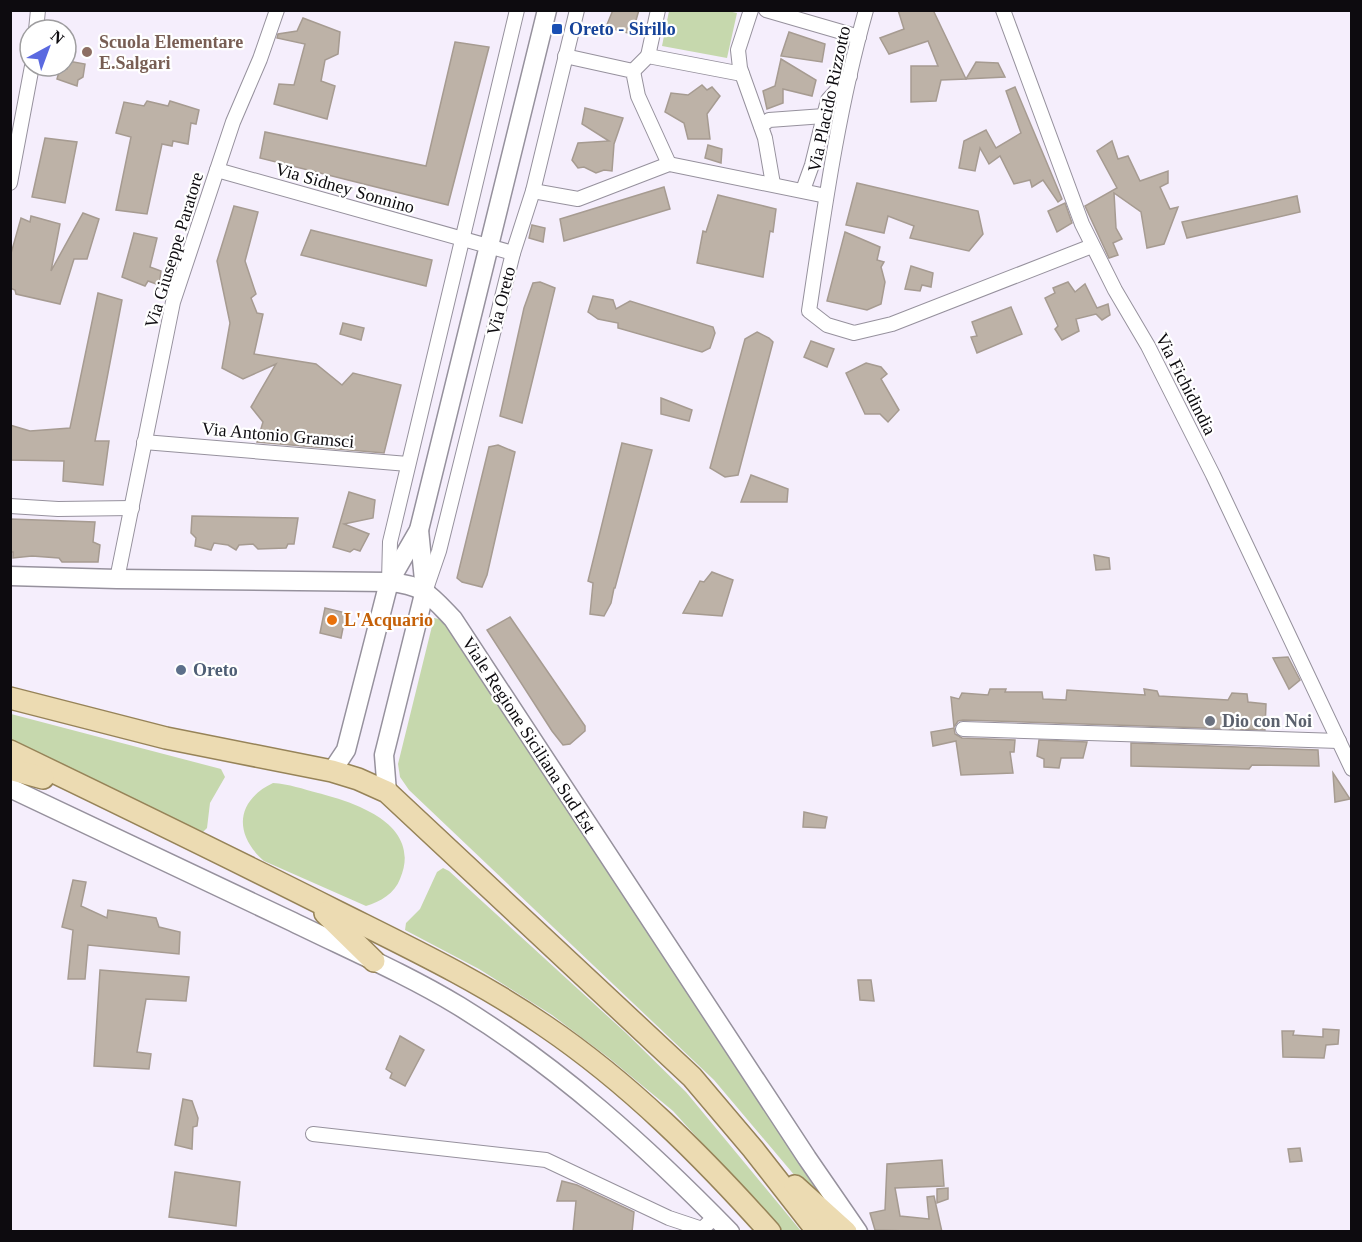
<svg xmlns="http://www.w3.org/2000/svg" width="1362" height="1242" viewBox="0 0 1362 1242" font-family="Georgia,serif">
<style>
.green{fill:#c6d8ad}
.building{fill:#bdb2a7;stroke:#a69b91;stroke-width:1.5}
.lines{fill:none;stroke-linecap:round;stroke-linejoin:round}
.street-casing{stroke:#96919d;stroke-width:16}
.secondary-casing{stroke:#96919d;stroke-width:21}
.primary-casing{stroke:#968358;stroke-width:24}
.street{stroke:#fff;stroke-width:14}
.secondary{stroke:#fff;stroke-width:18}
.primary{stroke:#ecdbb2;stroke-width:21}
.transit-dot{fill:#1a4fb4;stroke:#fff;stroke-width:2}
.education-dot{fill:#8d6e63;stroke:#fff;stroke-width:2}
.food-dot{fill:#e8710a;stroke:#fff;stroke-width:2}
.service-dot{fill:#5c6f8a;stroke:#fff;stroke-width:2}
.worship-dot{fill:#6b7280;stroke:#fff;stroke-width:2}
.labels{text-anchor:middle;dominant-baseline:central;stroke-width:4.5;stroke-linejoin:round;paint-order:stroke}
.transit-label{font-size:18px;font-weight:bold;fill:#164399;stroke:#fff;text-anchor:start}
.education-label{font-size:18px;font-weight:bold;fill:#785e54;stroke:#fff;text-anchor:start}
.street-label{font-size:18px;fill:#0d0b0f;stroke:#fff}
.food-label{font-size:18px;font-weight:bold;fill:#c56008;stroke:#fff;text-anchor:start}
.service-label{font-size:18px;font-weight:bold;fill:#4e5e75;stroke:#fff;text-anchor:start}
.worship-label{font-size:18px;font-weight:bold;fill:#5b616d;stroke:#fff;text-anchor:start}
</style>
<rect width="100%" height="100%" fill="#f5eefc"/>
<!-- green -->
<g class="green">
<path d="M728 11 737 13 727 58 662 46 669 11Z"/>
<path d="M434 618 444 620 817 1191 812 1196 714 1080 409 790 400 777 398 764Z"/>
<path d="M11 714 221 769 225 777 210 803 207 828 203 832 11 741Z"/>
<path d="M273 783C289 784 303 789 318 793 357 803 423 825 400 879 395 893 380 902 366 906L264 861C234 835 235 801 273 783Z"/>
<path d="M443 868 449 871 626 1033 686 1092 801 1231H782L673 1111 609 1058 552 1015 479 969 405 930 406 923 420 909 437 872Z"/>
</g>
<!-- building -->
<g class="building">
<path d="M613 10H639L632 34 606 27Z"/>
<path d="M898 10H933L966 79 941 80 936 101 911 102V66H938L928 41 889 54 880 38 904 29Z"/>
<path d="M303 18 340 32 338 54 325 60 321 81 335 86 327 119 274 104 279 84 294 85 305 44 277 38 278 34 297 31Z"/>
<path d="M789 32 825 44 822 62 781 56Z"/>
<path d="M455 42 489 47 448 205 260 158 265 132 426 166Z"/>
<path d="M781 59 816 80 812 96 783 89V103L767 109 763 91 775 86Z"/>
<path d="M68 61 85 64 83 77 78 80 77 86 57 79 60 68 67 69Z"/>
<path d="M976 62 998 63 1005 77 966 79Z"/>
<path d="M702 85 707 90 712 87 720 96 707 114 710 139H688L684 123 665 112 671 93 688 95Z"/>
<path d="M1015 87 1062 199 1058 202 1043 180 1032 187 1030 180 1014 184 1000 156 989 164 980 148 975 171 959 168 964 141 986 130 996 148 1021 133 1006 91Z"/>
<path d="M147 101 168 106 170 101 199 110 196 124 191 123 188 144 173 141 172 146 162 144 147 214 116 210 131 137 116 133 124 102 144 106Z"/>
<path d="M585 108 623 118 614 144 612 171 604 170 596 173 584 167 578 168 572 160 578 143 609 141 582 124Z"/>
<path d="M45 138 77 142 65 203 32 197Z"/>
<path d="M1112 141 1118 159 1128 156 1140 181 1168 171V183L1160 187 1170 209 1178 207 1164 244 1147 248 1141 212 1114 193 1116 228 1122 239 1113 243 1118 255 1109 258 1085 206 1117 188 1097 151Z"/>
<path d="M708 145 722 149 721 163 705 158Z"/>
<path d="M857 183 978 211 983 234 969 251 910 238 914 226 888 216 884 233 846 225Z"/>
<path d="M664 187 670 209 564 241 560 219Z"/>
<path d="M718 195 776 209 773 232 770 231 763 277 697 263 703 231 706 232Z"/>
<path d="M1297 196 1300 212 1187 238 1182 222Z"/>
<path d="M1065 203 1072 223 1057 232 1048 211Z"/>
<path d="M234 206 258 212 245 261 256 294 251 298 257 313 263 314 254 354 316 364 342 385 353 373 401 385 384 453 257 442 263 422 251 407 276 364 243 379 222 368 230 323 217 261Z"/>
<path d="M83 213 99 219 87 259H74L60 304 16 294 15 290 10 288V257L21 218 30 222 31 216 60 224 51 271Z"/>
<path d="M532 225 545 228 543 242 529 238Z"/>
<path d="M311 230 432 260 426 286 301 255Z"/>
<path d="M845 232 880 247 877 260 884 262 881 267 885 282 881 304 867 310 827 301Z"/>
<path d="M134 233 157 238 150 267 161 271 159 285 148 281 145 286 122 277Z"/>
<path d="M911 266 933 273 931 287 922 285 920 291 905 289Z"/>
<path d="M540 282 555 288 522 423 500 416 524 308 533 283Z"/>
<path d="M1068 282 1075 292 1085 284 1097 308 1108 304 1110 315 1102 320 1096 314 1076 319 1079 331 1062 340 1055 329 1058 326 1045 298 1055 293 1053 288Z"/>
<path d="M98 293 122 300 95 441H109L103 485 63 481 64 461 10 460V425L30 431 70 428Z"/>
<path d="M593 296 613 300 616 309 630 301 713 327 715 333 710 348 702 352 618 328V323L598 319 588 312Z"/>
<path d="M1011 307 1022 334 977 353 971 337 977 336 972 322Z"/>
<path d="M343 323 364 328 361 340 340 334Z"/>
<path d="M757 332 769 338 773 342 738 475 725 477 710 468 745 339Z"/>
<path d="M811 341 834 349 827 367 804 357Z"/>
<path d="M866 363 881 367 887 374 881 379 899 410 888 422 880 414H865L846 373Z"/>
<path d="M661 398 692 410 689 421 661 414Z"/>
<path d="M622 443 652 450 615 588H614L611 603 604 616 590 614 593 583 588 581Z"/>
<path d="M498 445 515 452 487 575 482 587 462 582 457 578 489 447Z"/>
<path d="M751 475 788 489 787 502H741Z"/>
<path d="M349 492 375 500 373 518 344 524 369 534 360 551 354 549 350 552 333 547Z"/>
<path d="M192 516 298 518 294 544H288L286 548 258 549 253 544 239 545 236 550 228 545 214 543 211 550 195 546 196 538 191 533Z"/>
<path d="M10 519 95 522 93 542 100 545 98 562H62L59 558 32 556 13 558V552H10Z"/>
<path d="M1094 555 1109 558 1110 569 1096 570Z"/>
<path d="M712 572 733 580 722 616 683 613 700 581 704 582Z"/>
<path d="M325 608 346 613 341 638 320 633Z"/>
<path d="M510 617 585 726V731L570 744 563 745 552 731 487 630Z"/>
<path d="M1288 657 1300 680 1289 689 1273 658Z"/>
<path d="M990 689H1006L1005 692H1042L1043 699 1066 700 1067 690 1145 695 1144 689 1157 691 1159 696 1228 700 1232 693 1247 694 1248 702 1266 704 1265 730 963 720 958 721 954 727 951 697 959 699 962 693 988 695Z"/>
<path d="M954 728 955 734 962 738 1015 740 1014 752H1010L1013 773 961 775 956 741 933 746 931 732Z"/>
<path d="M1039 740 1087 742 1083 758H1061L1059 768 1044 767V759L1037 756Z"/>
<path d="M1131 743 1318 750 1319 766 1252 765 1249 769 1131 766Z"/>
<path d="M1333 773 1350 799 1335 802Z"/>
<path d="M804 812 827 817 825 828 803 827Z"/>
<path d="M73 880 86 882 81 906 107 918 108 910 156 918 159 927 180 932 179 954 88 945 85 979H68L73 930 62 927Z"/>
<path d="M100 970 189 977 186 1001 146 999 137 1052 151 1054 149 1069 94 1066Z"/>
<path d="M858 980H871L874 1001 860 1000Z"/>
<path d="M1323 1029 1339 1030 1338 1044 1326 1045 1324 1058 1283 1057 1282 1031H1294L1293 1035 1323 1037Z"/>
<path d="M400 1036 424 1050 405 1086 390 1078 392 1073 386 1069Z"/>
<path d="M183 1099 192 1101 198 1118 197 1126 193 1127 192 1149 175 1145Z"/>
<path d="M1300 1148 1302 1161 1290 1162 1288 1149Z"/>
<path d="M942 1160 944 1186 895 1188 900 1216 929 1219 927 1197 934 1196 942 1232 875 1230 870 1213 885 1210 887 1164Z"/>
<path d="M175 1172 240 1182 236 1226 169 1217Z"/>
<path d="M562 1181 577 1185 634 1212 632 1232H573L576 1201H557Z"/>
<path d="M948 1188V1199L937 1203V1189Z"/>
</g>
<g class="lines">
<!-- street casing -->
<g class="street-casing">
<g id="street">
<path d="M751 10 738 50 740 68 765 138 773 184"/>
<path d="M766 10 859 37"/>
<path d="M866 10C838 109 824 211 809 311L827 325 854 333 892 324 1092 246"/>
<path d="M1003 10 1082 224 1115 290 1148 346 1213 475 1352 769"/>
<path d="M36 30 38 10"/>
<path d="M565 56 633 71 638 96 669 164"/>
<path d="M648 56 658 10"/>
<path d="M633 71 648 56 742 74"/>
<path d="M761 126 769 120 824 116"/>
<path d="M217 170 513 253"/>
<path d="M10 183 32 66"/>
<path d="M803 190 812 165 828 100 850 76"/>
<path d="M533 191 578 199 669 164 826 196"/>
<path d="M144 442 408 464"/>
<path d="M10 506 58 509 132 508"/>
<path d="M117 579 173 302 233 122 260 59 277 10"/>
<path d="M389 581 390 542 517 10"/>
<path d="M427 586 439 551 513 253 533 191 577 10"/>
<path d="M963 729 1339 741"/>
<path d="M313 1134 546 1160 669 1218 702 1229 715 1217"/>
</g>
</g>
<!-- secondary casing -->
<g class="secondary-casing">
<g id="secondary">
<path d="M10 576 117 579 389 582C424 585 430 595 453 619L807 1158 858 1232"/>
<path d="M332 771 346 750 389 582 419 530 547 10"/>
<path d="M10 788C105 832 199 877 293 922 348 949 406 974 459 1006 560 1068 647 1147 730 1232"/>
<path d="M387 792 384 755 425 590 419 530"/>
</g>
</g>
<!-- primary casing -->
<g class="primary-casing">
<g id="primary">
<path d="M10 698 166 738 332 771 358 779 387 792 692 1077 753 1149 818 1232"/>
<path d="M10 751C120 804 229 857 338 912 408 947 480 981 545 1026 629 1083 702 1156 770 1232"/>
<path d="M10 769 43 778"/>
<path d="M325 913 374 961"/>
<path d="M795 1186 846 1232"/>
</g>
</g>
<!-- street -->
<use href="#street" class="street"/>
<!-- secondary -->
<use href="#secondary" class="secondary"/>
<!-- primary -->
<use href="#primary" class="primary"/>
</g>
<!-- markers -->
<rect class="transit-dot" x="551" y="23" width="12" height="12" rx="3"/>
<circle class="education-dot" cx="87" cy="52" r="6"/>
<circle class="food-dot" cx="332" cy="620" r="6"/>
<circle class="service-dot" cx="181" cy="670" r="6"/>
<circle class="worship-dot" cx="1210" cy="721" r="6"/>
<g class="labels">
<!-- transit labels -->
<g class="transit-label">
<text x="569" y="29">Oreto - Sirillo</text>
</g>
<!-- education labels -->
<g class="education-label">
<text x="99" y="42">Scuola Elementare<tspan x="99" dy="21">E.Salgari</tspan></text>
</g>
<!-- street labels -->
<g class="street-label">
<text transform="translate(829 99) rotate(-78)">Via Placido Rizzotto</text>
<text transform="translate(345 188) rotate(16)">Via Sidney Sonnino</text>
<text transform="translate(174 250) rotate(-73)">Via Giuseppe Paratore</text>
<text transform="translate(501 301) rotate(-76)">Via Oreto</text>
<text transform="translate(1186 384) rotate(63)">Via Fichidindia</text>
<text transform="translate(278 435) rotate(5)">Via Antonio Gramsci</text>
<text transform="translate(529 735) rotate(57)">Viale Regione Siciliana Sud Est</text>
</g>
<!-- food labels -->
<g class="food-label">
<text x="344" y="620">L'Acquario</text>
</g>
<!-- service labels -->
<g class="service-label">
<text x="193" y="670">Oreto</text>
</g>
<!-- worship labels -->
<g class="worship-label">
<text x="1222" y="721">Dio con Noi</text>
</g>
</g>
<!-- border -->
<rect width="1362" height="1242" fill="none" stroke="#0d0b0f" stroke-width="24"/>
<!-- north arrow -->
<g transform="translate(48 48) rotate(41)"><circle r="28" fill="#ffffff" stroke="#9e9d9f" stroke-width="1.5"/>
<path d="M0-4.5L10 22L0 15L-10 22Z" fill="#5a69e0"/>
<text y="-9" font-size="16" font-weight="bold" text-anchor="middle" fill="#0d0b0f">N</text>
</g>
</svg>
